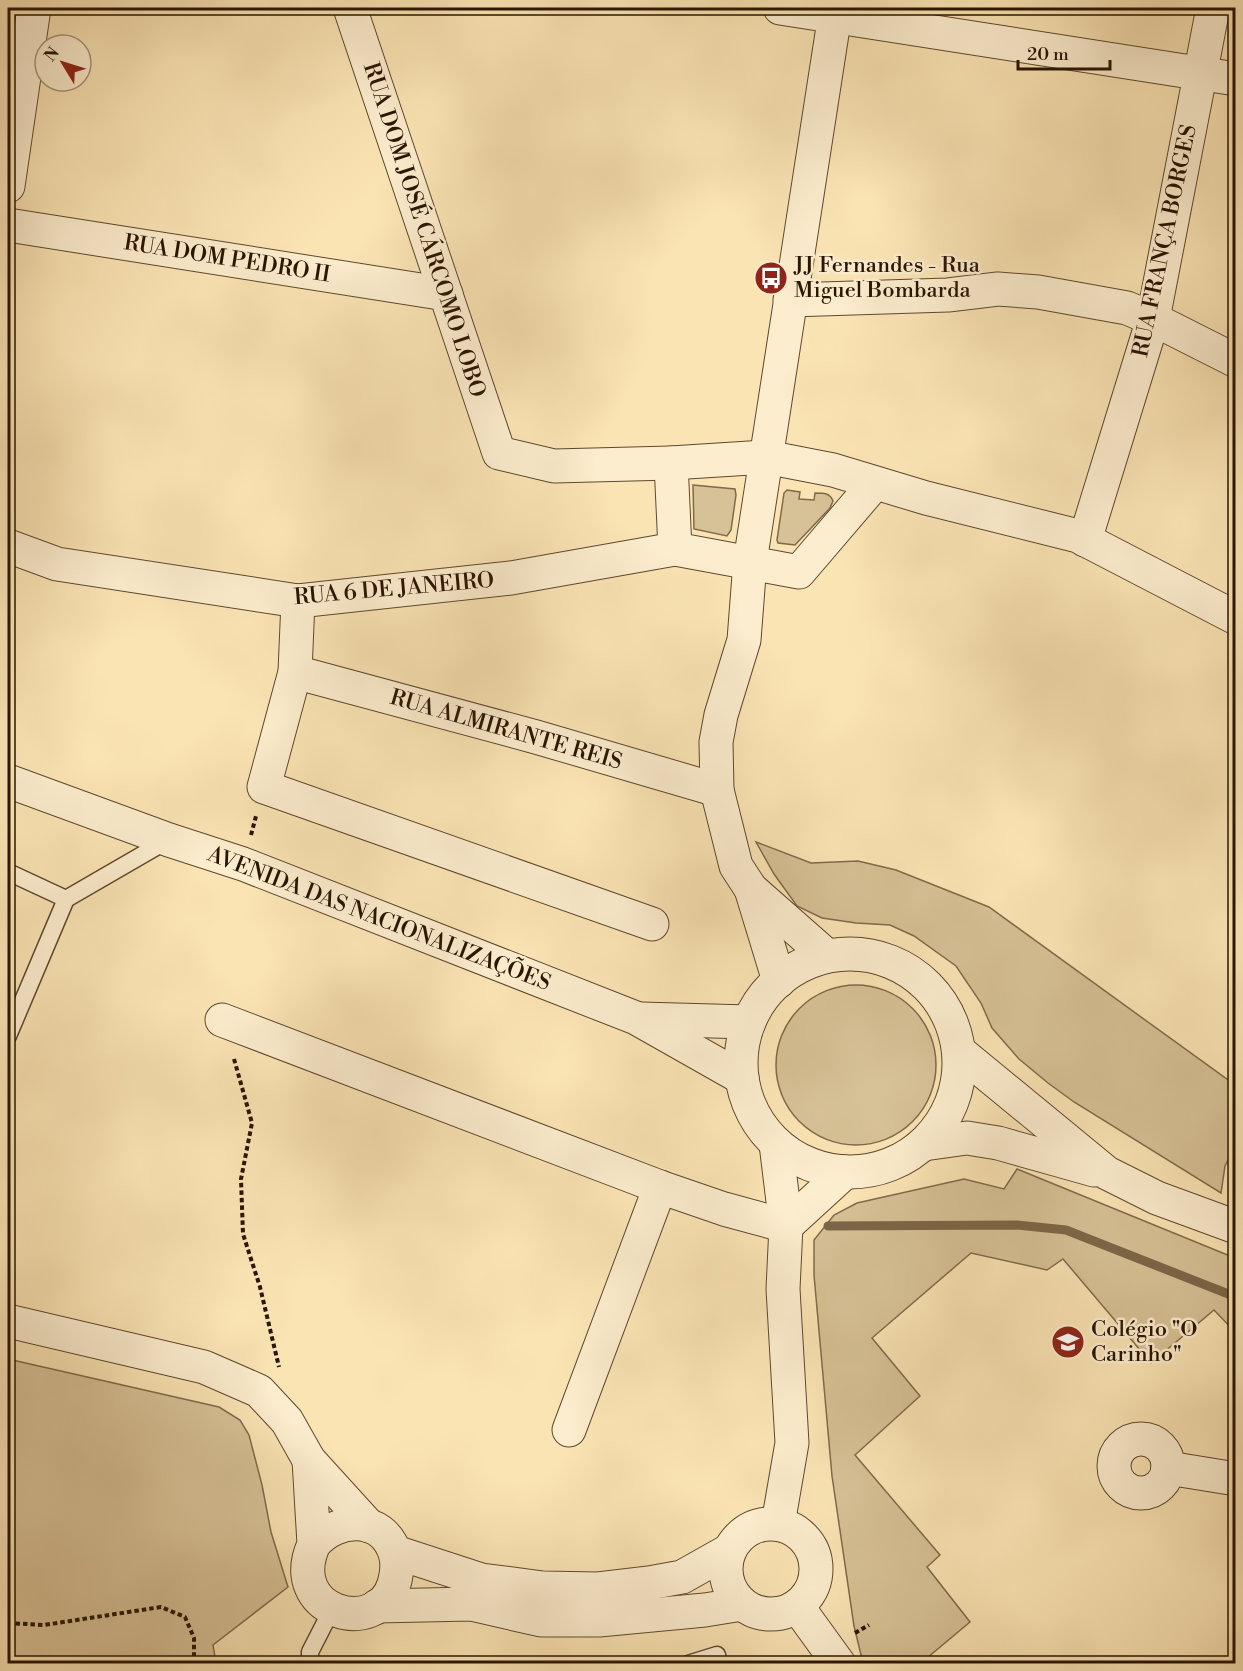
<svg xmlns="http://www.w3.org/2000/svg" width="1243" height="1671" viewBox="0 0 1243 1671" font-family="'Libre Bodoni',serif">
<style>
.green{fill:#d7c196;stroke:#806a4c;stroke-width:1.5}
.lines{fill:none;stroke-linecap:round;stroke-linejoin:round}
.stream{stroke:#7c6648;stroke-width:9}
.service-casing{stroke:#5e482e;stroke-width:19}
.minor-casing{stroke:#5e482e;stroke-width:35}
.tertiary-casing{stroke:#5e482e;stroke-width:35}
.path{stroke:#291401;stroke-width:4;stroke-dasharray:4.5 3;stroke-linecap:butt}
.service{stroke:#fcedce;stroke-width:16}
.minor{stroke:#fcedce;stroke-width:33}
.tertiary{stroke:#fcedce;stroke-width:33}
.labels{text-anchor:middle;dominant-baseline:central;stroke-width:5;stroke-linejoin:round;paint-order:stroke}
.street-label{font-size:22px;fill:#291401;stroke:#fcedce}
.poi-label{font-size:22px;fill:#291401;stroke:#fcedce;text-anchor:start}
</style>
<rect width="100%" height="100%" fill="#fbe4b4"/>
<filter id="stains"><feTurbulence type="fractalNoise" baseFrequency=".00333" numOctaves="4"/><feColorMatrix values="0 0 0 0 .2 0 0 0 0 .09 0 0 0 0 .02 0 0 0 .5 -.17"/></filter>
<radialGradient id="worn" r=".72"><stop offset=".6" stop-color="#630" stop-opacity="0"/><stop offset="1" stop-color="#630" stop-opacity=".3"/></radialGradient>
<!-- green -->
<g class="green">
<path d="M693 485 735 489 736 495 731 530 727 536 694 529Z"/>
<path d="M787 490 800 492 799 499 814 500 815 493C824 493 830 493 833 501L830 508 795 545 778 543 777 540 784 493Z"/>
<path d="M756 842 811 863 858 861 896 870 989 907 1235 1085V1147L1225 1166 1221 1193 1074 1102 1048 1083 1019 1059 992 1028 981 1003 956 966 914 936 890 925 856 923 822 918 797 906 774 874Z"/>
<circle cx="856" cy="1065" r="80"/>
<path d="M1017 1169 1235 1258V1332L1214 1310 1151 1363 1063 1259 1047 1270 971 1253 872 1338 920 1396 855 1455 940 1555 927 1567 970 1622 921 1663H863L854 1626 832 1476 814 1275V1240L834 1215 857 1203 964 1179 1004 1189Z"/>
<path d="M8 1359 219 1407 240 1420 249 1435 262 1485 271 1532 288 1587 213 1645 216 1663H8Z"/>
</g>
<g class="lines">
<!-- stream -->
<path class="stream" d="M828 1226 1017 1225 1066 1230 1236 1297"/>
<!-- service casing -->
<g class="service-casing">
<g id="service">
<path d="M8 872 66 899 168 840"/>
<path d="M8 1036 66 899"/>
<path d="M310 1664V1652L332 1609"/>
<path d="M688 1664 717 1655 719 1664"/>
</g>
</g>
<!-- minor casing -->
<g class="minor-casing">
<g id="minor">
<path d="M350 8 499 453 554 466 671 463"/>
<path d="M780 8 1236 79"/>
<path d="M8 186 34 8"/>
<path d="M8 225 446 294"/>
<path d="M790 300 948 295 998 289 1038 292 1127 308 1153 319 1236 361"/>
<path d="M875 483 799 572 675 549 671 463 766 457 833 470 926 498 1078 536 1236 618"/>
<path d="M1085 540 1153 319 1213 8"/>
<path d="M8 546 57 564 298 601 511 578 675 549"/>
<path d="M298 601 295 672 264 787 652 924"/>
<path d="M295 672 536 737 717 790"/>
<path d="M751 889 779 981"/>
<path d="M827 956 751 889 736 866 717 790 716 742 721 715 744 640 750 562 836 8"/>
<path d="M222 1020 660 1187 724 1209 786 1226"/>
<path d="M776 1144 786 1226 783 1289 792 1443 778 1524"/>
<path d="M786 1226 845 1172"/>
<path d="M8 1321 204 1367 259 1391 287 1421 309 1460 369 1526"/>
<path d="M569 1430 660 1187"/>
<circle cx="1141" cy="1466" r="27"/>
<path d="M309 1460 314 1544C283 1612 377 1639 394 1584 397 1574 398 1563 395 1553 382 1514 337 1517 314 1544"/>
<path d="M1168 1468 1236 1479"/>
<circle cx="771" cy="1569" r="45"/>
<path d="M395 1552 481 1580 543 1588 598 1589 649 1583 682 1577 730 1550"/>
<path d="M377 1606 471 1604 541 1620H599L705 1610 742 1604"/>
<path d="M797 1606 839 1664"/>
</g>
</g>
<!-- tertiary casing -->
<g class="tertiary-casing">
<g id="tertiary">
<path d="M8 781 169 840 243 864 636 1018 742 1078"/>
<circle cx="850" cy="1063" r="109"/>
<path d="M641 1019 749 1022"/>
<path d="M961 1053 1107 1173 1157 1198 1236 1227"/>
<path d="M924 1144 967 1138 998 1143 1094 1170"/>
</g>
</g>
<!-- path -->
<g class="path">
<path d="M251 835 256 816"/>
<path d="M234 1059 252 1123 241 1179 243 1234 260 1287 279 1367"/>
<path d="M8 1623 44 1625 161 1607 185 1617 194 1638V1664"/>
<path d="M855 1633 869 1625"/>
</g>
<!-- service -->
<use href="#service" class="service"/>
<!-- minor -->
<use href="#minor" class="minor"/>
<!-- tertiary -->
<use href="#tertiary" class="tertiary"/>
</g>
<!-- icons -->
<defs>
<g id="bus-disc" transform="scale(1.725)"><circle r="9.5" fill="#8f2418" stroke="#fcedce"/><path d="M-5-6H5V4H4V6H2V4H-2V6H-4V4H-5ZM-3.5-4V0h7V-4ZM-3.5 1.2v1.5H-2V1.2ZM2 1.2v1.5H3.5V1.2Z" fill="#fff"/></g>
<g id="school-disc" transform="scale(1.725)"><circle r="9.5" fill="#8f2418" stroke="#fcedce"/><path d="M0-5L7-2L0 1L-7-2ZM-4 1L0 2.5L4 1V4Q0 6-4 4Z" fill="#fff"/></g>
</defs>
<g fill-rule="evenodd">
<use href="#bus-disc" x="771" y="278"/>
<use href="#school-disc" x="1068" y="1342"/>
</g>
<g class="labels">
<!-- street labels -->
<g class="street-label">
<text transform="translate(424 230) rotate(72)">RUA DOM JOSÉ CÁRCOMO LOBO</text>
<text transform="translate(1165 241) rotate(-78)">RUA FRANÇA BORGES</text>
<text transform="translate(227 259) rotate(9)">RUA DOM PEDRO II</text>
<text transform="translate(394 589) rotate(-5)">RUA 6 DE JANEIRO</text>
<text transform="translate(506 730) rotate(16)">RUA ALMIRANTE REIS</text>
<text transform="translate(379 919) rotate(21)">AVENIDA DAS NACIONALIZAÇÕES</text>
</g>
<!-- poi labels -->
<g class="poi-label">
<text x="794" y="265">JJ Fernandes - Rua<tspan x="794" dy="25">Miguel Bombarda</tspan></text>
<text x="1091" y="1329">Colégio "O<tspan x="1091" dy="25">Carinho"</tspan></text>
</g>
</g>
<!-- margin -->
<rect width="1243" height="1671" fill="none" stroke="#fbe4b4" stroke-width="30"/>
<rect x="9" y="9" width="1225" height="1653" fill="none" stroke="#291401" stroke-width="3"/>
<rect x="15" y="15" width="1213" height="1641" fill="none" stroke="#291401" stroke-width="1.5"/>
<!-- north arrow -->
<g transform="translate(63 63) rotate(308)"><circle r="28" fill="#fcedce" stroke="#a8967c" stroke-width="1.5"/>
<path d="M0-4.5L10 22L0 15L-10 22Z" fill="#8f2418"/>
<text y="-9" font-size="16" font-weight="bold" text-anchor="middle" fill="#291401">N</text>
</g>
<!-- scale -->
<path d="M1018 60v9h92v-9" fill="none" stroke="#291401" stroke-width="3"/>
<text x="1027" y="60" font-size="18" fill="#291401" stroke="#fcedce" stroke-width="4.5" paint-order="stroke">20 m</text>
<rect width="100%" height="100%" filter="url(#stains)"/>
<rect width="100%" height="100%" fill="url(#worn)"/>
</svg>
